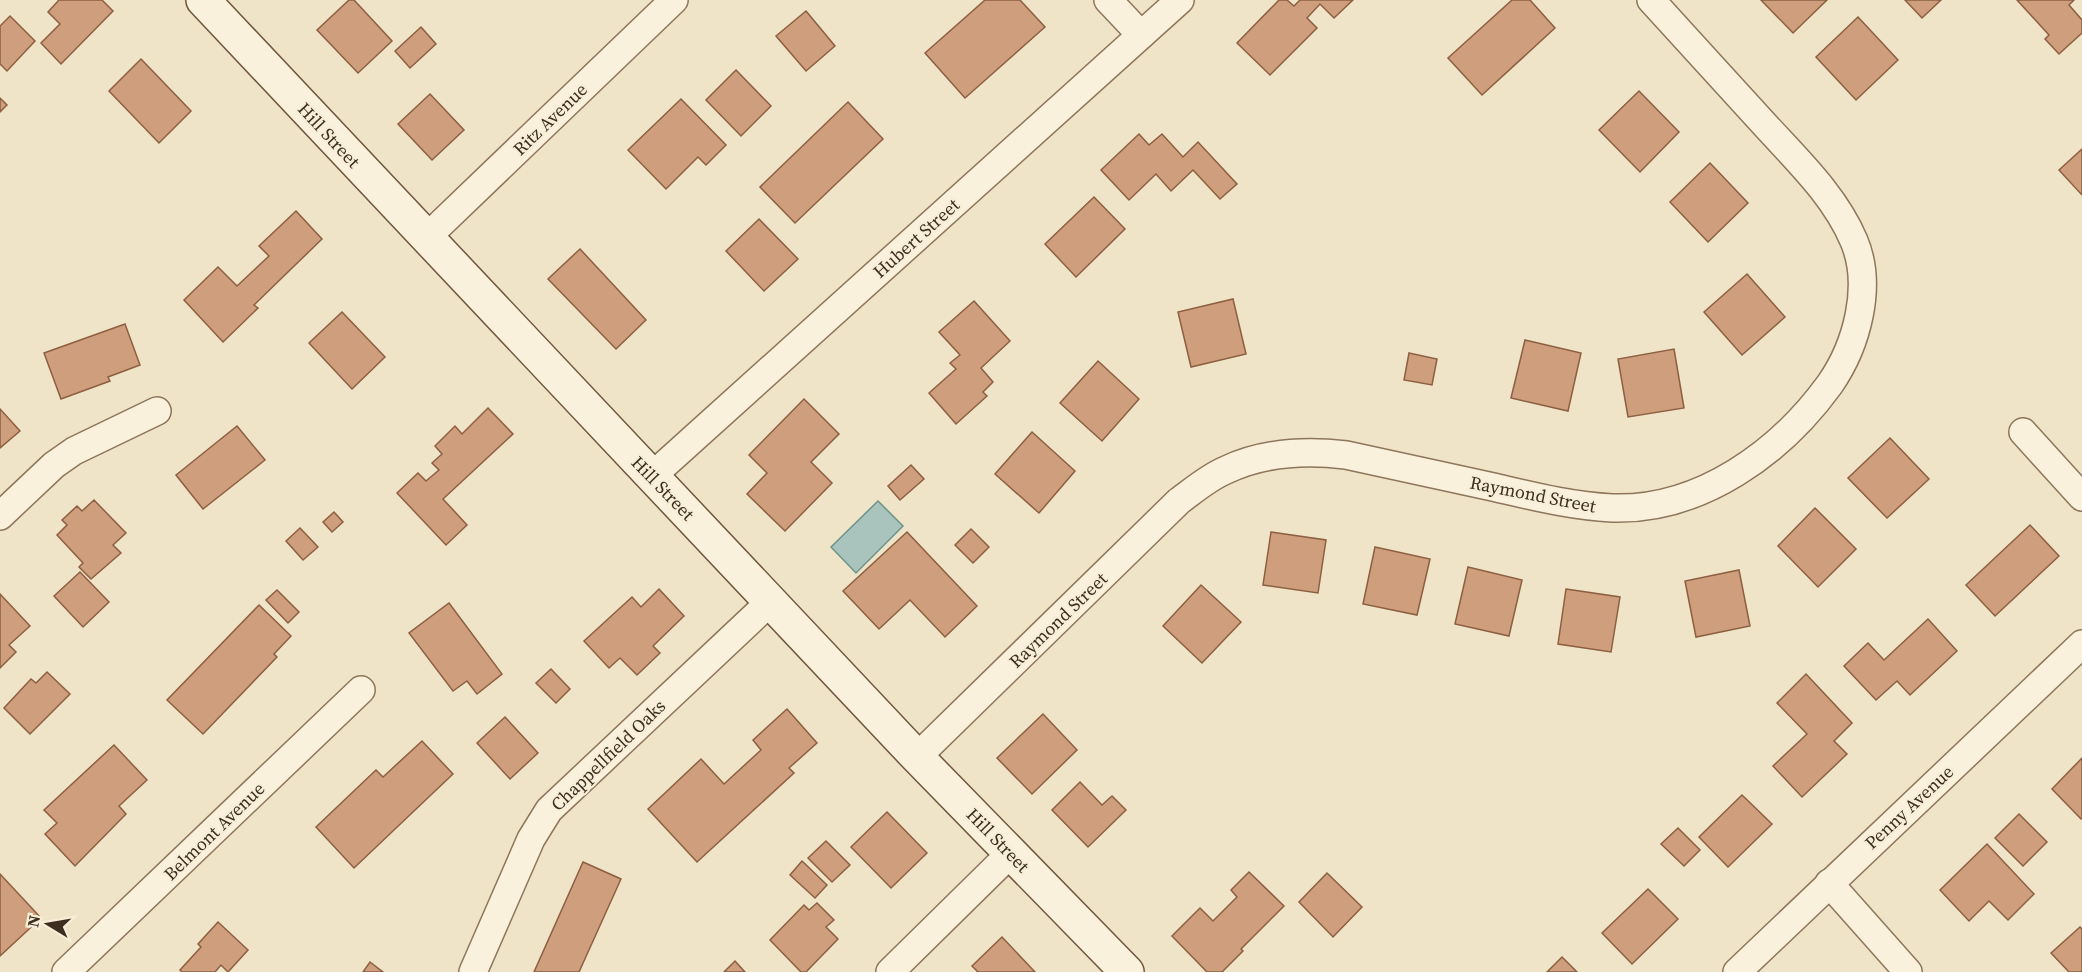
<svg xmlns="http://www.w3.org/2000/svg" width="2082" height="972" viewBox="0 0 2082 972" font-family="'Source Serif 4',serif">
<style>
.water{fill:#a9c4bc;stroke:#6f938a;stroke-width:1.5}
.building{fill:#cf9f7d;stroke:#8d5f41;stroke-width:1.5}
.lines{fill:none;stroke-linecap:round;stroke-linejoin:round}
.street-casing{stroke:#8d765c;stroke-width:30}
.secondary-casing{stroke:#6f573f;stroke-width:36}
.street{stroke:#faf1dc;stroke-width:27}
.secondary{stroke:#faf1dc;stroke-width:33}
.labels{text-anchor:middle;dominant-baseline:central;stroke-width:4.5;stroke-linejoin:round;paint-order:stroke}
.street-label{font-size:18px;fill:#3d2e20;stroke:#f7eed8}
</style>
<rect width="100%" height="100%" fill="#f0e4c8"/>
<!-- water -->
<path class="water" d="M878 501 903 526 856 573 831 547Z"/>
<!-- building -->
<g class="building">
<path d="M59 0H102L113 11 61 64 41 43 60 24 48 12Z"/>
<path d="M349 0H354L392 41 358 73 317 30Z"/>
<path d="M985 0H1020L1045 27 965 98 925 53Z"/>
<path d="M1279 0H1287L1294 6 1300 0H1353L1334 18 1320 4 1307 18 1317 28 1270 75 1237 43Z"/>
<path d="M1512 0H1530L1555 28 1482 95 1448 58Z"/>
<path d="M1761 0H1827L1793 33Z"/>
<path d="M1905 0H1941L1922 18Z"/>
<path d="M2017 0H2074L2069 5 2082 20V33L2059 54 2045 39 2049 35Z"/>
<path d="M806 11 835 46 806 71 776 36Z"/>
<path d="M10 16 35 41 7 71 0 64V26Z"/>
<path d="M1858 17 1898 60 1856 100 1816 57Z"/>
<path d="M421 27 436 44 410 68 395 51Z"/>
<path d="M141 59 191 111 159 143 109 91Z"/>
<path d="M736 70 771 106 741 136 706 100Z"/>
<path d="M1639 91 1679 132 1640 172 1599 130Z"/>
<path d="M430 94 464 130 432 160 398 124Z"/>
<path d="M0 98 7 105 0 112Z"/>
<path d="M681 99 726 145 706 165 698 157 666 189 628 150Z"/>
<path d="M848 102 883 139 795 223 760 187Z"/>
<path d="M1139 134 1149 145 1162 134 1183 157 1198 142 1237 184 1220 199 1193 170 1171 191 1156 174 1129 200 1101 170Z"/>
<path d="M2082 149V195L2059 170Z"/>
<path d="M1710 163 1748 203 1708 242 1670 202Z"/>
<path d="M1094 197 1125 229 1076 277 1045 244Z"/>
<path d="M296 211 322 239 254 305 258 308 223 342 184 300 218 267 237 286 269 256 259 246Z"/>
<path d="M759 219 798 259 764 291 726 251Z"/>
<path d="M580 249 646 320 616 349 548 279Z"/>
<path d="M1747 274 1785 317 1742 355 1704 312Z"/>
<path d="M1233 299 1246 354 1191 367 1178 312Z"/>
<path d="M974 301 1010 341 981 368 993 382 983 392 987 396 956 424 929 393 956 369 950 363 960 355 939 332Z"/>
<path d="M342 312 385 357 352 389 309 343Z"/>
<path d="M125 324 140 365 108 377 110 381 61 399 44 353Z"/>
<path d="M1525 340 1581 353 1568 411 1511 398Z"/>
<path d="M1674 349 1684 408 1628 417 1618 359Z"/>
<path d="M1409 353 1437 359 1432 385 1404 380Z"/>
<path d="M1098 361 1139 399 1102 441 1060 403Z"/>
<path d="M804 399 839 434 811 462 832 483 785 531 747 494 767 473 749 455Z"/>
<path d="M488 408 513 434 443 499 467 525 446 545 397 493 418 473 426 481 439 470 432 463 442 454 435 446 455 426 462 434Z"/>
<path d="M0 409 20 431 0 448Z"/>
<path d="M237 426 265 460 203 509 176 475Z"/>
<path d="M1032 432 1075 471 1039 513 995 474Z"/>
<path d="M1890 438 1929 479 1887 518 1848 478Z"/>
<path d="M911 465 924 479 900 500 888 486Z"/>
<path d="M94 500 126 533 113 545 121 553 91 579 79 567 83 563 57 535 67 525 62 520 77 506 82 511Z"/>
<path d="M1815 508 1856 549 1818 587 1778 546Z"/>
<path d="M334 512 343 522 332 532 323 522Z"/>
<path d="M2030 525 2059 556 1995 616 1966 585Z"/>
<path d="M300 528 318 547 303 560 286 541Z"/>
<path d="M971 529 989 547 973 563 955 545Z"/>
<path d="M907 532 977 606 945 637 910 600 879 629 843 591Z"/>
<path d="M1271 532 1326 540 1318 593 1263 585Z"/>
<path d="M1375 547 1430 559 1417 615 1363 604Z"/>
<path d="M1468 567 1522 580 1509 636 1455 624Z"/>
<path d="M1739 570 1750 626 1696 637 1685 581Z"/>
<path d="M80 572 109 602 83 627 54 596Z"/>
<path d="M1201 585 1241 622 1202 663 1163 626Z"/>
<path d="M659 589 684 616 653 646 660 653 637 675 620 658 609 668 584 641 632 597 641 607Z"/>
<path d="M1566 589 1620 597 1611 652 1558 644Z"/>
<path d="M277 590 299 612 288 623 266 600Z"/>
<path d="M0 594 30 626 9 645 16 652 0 668Z"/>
<path d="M449 603 502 674 477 694 467 681 453 691 409 633Z"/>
<path d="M259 605 291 636 274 654 277 657 203 734 167 700Z"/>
<path d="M1928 619 1957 651 1910 695 1897 681 1876 700 1844 666 1868 643 1884 660Z"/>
<path d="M551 669 570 689 556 703 536 683Z"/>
<path d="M47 672 70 694 30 734 4 708 31 679 36 683Z"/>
<path d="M1806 674 1852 723 1834 741 1847 754 1802 797 1773 766 1807 734 1777 703Z"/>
<path d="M787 709 817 743 789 768 794 773 697 862 648 809 701 759 724 784 761 750 753 740Z"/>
<path d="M1043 714 1077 750 1032 794 997 758Z"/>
<path d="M505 717 538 753 510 779 477 743Z"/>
<path d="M422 741 453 774 354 868 316 827 376 770 383 777Z"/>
<path d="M114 745 147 780 119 806 126 814 75 866 45 834 57 823 44 810Z"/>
<path d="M2082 758V818L2081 819 2052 789Z"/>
<path d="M1080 782 1102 805 1112 796 1126 810 1088 847 1052 810Z"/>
<path d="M1742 795 1772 824 1728 867 1699 837Z"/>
<path d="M887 812 927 853 891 888 851 847Z"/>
<path d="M2019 814 2047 842 2023 866 1995 838Z"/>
<path d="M1678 828 1700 850 1684 866 1661 844Z"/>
<path d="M826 841 850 865 832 882 808 858Z"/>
<path d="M1987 844 2034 894 2008 920 1989 901 1969 921 1940 890Z"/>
<path d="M802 861 827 885 815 898 790 875Z"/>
<path d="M583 862 621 879 579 972H534Z"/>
<path d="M1249 872 1284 906 1241 949 1243 951 1222 972H1207L1172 936 1200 908 1213 921 1237 897 1231 890Z"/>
<path d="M1327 873 1362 907 1333 937 1299 902Z"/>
<path d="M0 874 41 918 0 956Z"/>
<path d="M1648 889 1678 919 1632 964 1602 933Z"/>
<path d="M817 903 834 920 826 927 838 939 806 972H801L770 940 804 905 809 910Z"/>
<path d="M218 922 248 950 228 972 221 965 215 972H182L180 970 201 947 198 944Z"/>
<path d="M2080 927 2082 929V972H2069L2051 953Z"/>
<path d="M1002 937 1035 972H978L972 966Z"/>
<path d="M1562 957 1577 972H1547Z"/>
<path d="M735 961 745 972H724Z"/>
<path d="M370 962 383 972H363Z"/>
</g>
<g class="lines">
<!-- street casing -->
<g class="street-casing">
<g id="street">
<path d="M1108 0 1141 35"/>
<path d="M426 238 674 0"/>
<path d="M2023 432 2082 497"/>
<path d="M652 476 1180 0"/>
<path d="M0 516 54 465 74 451 157 411"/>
<path d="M917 757 1179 501C1194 490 1209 477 1226 470 1264 452 1305 450 1346 455 1395 466 1444 476 1493 487 1532 496 1571 506 1612 508 1700 511 1780 453 1830 384 1857 345 1873 286 1854 241 1835 196 1798 161 1766 126 1728 84 1689 42 1651 0"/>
<path d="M1829 883 1908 972"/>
<path d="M66 972 361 690"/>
<path d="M473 972 531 839 549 810 771 601"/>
<path d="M890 972 1011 853"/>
<path d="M1737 972 2082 644"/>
</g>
</g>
<!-- secondary casing -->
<g class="secondary-casing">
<path id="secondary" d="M203 0 917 757 1127 972"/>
</g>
<!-- street -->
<use href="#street" class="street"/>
<!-- secondary -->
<use href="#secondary" class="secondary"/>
</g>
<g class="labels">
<!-- street labels -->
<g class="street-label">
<text transform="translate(550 119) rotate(-44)">Ritz Avenue</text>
<text transform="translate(329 135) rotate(47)">Hill Street</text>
<text transform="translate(916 238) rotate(-42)">Hubert Street</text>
<text transform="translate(663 488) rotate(46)">Hill Street</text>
<text transform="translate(1533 494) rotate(11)">Raymond Street</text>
<text transform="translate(1058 620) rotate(-44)">Raymond Street</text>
<text transform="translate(608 755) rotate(-44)">Chappellfield Oaks</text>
<text transform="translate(1909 807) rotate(-43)">Penny Avenue</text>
<text transform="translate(214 831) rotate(-44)">Belmont Avenue</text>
<text transform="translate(998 840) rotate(46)">Hill Street</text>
</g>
</g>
<!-- north arrow -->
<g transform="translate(48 924) rotate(281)" stroke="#f7eed8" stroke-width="4.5" paint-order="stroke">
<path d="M0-4.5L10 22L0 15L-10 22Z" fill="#3d2e20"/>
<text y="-9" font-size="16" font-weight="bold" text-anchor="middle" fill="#3d2e20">N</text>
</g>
</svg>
